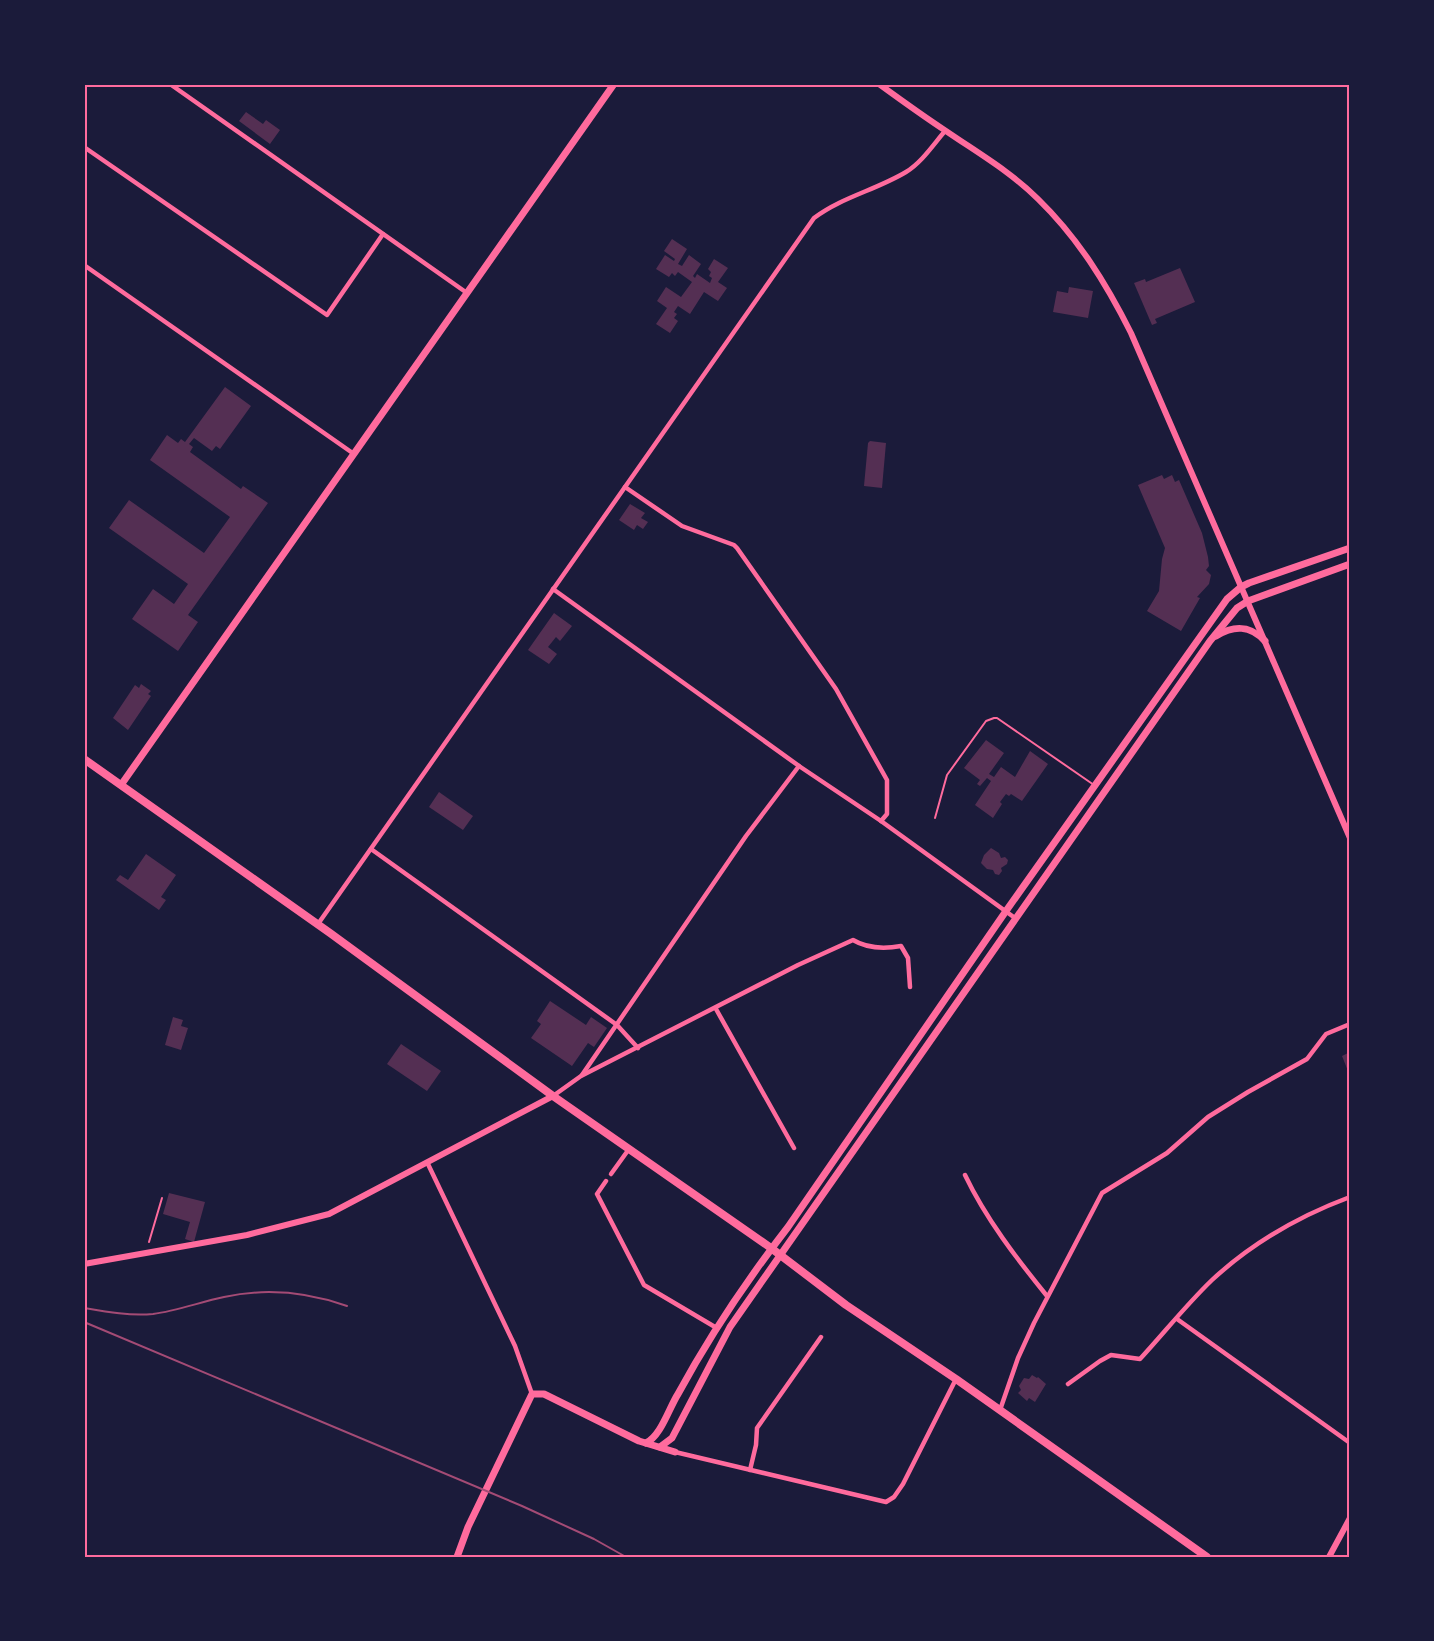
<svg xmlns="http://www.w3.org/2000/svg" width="1434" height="1641" viewBox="0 0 1434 1641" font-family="'Crimson Pro',serif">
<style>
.building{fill:#542f53}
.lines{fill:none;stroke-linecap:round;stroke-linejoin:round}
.service{stroke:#ff6b9d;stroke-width:2}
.minor{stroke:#ff6b9d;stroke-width:4.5}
.tertiary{stroke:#ff6b9d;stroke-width:6}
.secondary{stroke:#ff6b9d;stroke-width:7}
.primary{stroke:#ff6b9d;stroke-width:8}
.rail{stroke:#a44b75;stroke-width:2}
.neatline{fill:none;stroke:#ff6b9d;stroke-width:2}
</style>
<rect width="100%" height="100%" fill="#1b1b3a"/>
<!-- building -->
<g class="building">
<path d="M246 112 263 124 266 120 280 130 270 144 239 121Z"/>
<path d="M672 239 687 249 678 264 682 266 689 255 701 264 693 276 695 278 697 274 710 283 712 278 709 276 711 272 708 269 714 259 728 268 718 282 727 288 718 301 704 292 690 314 678 306 674 312 677 314 674 318 678 321 670 333 656 324 667 308 657 301 666 287 681 297 692 282 678 272 675 276 672 273 669 277 656 269 665 255 674 261 675 259 664 251Z"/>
<path d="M1180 268 1195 302 1155 319 1157 323 1152 325 1134 283 1145 279 1146 282Z"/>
<path d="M1069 287 1093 291 1088 318 1053 312 1057 291 1068 293Z"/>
<path d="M225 387 251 406 220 449 216 446 212 451 194 438 189 444 193 447 190 452 241 489 243 486 268 503 188 615 198 622 178 651 132 619 153 589 174 604 188 584 109 528 129 500 204 553 230 517 150 460 167 435 178 443 181 439 185 442Z"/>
<path d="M870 441 886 443 882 488 864 486 868 443Z"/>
<path d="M1162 475 1164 479 1172 475 1175 482 1179 480 1202 533 1208 557 1209 566 1206 570 1211 575 1209 584 1197 597 1200 598 1181 631 1147 611 1159 591 1162 559 1165 548 1138 485Z"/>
<path d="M630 504 645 513 641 518 648 522 643 529 637 525 634 530 619 520Z"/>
<path d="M554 613 572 626 560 641 556 637 548 647 557 654 549 664 528 650Z"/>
<path d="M141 684 151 691 148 694 151 696 128 730 113 718 135 685 139 688Z"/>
<path d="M986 740 1004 753 989 774 994 777 1001 767 1015 777 1030 751 1048 764 1022 801 1011 794 1009 796 1006 794 1000 802 1002 804 993 818 975 805 991 781 987 778 980 786 977 784 980 780 964 768Z"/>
<path d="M439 792 473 816 463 830 429 807Z"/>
<path d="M991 848 999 853 1001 858 1005 857 1008 860 1007 864 1001 868 1002 871 999 875 995 874 993 870 987 869 981 863 984 855Z"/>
<path d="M146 854 176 875 161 897 166 900 159 910 116 880 120 875 128 880Z"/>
<path d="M550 1001 586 1025 591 1017 607 1028 594 1047 588 1043 572 1066 531 1038 541 1024 537 1021Z"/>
<path d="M173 1017 183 1020 181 1026 188 1028 181 1050 165 1045Z"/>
<path d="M401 1044 441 1071 427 1091 387 1064Z"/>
<path d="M1350 1052V1076L1342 1056Z"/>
<path d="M169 1193 205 1202 194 1242 185 1239 190 1222 163 1214Z"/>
<path d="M1032 1375 1037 1378 1038 1377 1046 1384 1035 1402 1029 1398 1027 1401 1018 1393 1021 1390 1019 1386 1024 1378 1029 1379Z"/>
</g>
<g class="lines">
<!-- service -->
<g class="service">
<path d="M935 818 947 775 986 721 994 718H997L1094 785"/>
<path d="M149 1242 162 1198"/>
</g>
<!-- minor -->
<g class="minor">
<path d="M170 84 467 293"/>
<path d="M84 147 327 315 383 234"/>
<path d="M84 265 354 454"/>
<path d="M625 487 682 526 734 545 737 548 836 689 887 780V814L881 821"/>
<path d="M553 589 799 766 881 821 1015 918"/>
<path d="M371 849 617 1025 638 1048"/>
<path d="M318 924 814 218C842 197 876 190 906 172 922 162 933 145 945 131"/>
<path d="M716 1009 794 1148"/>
<path d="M582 1075 746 836 799 766"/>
<path d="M553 1096 581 1076 798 965 853 940C868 949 884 949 901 946L908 958 910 987"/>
<path d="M427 1162 515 1346 532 1394"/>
<path d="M611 1174 629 1149"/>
<path d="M965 1175C986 1219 1017 1259 1047 1296"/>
<path d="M606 1181 597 1194 644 1285 715 1327"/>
<path d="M1177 1319 1350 1443"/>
<path d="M1068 1384 1100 1361 1111 1355 1140 1359C1164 1333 1186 1305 1212 1280 1252 1243 1299 1216 1350 1197"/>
<path d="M1000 1410 1018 1358 1034 1323 1102 1193 1167 1153 1208 1117 1248 1092 1307 1059 1326 1034 1350 1024"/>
<path d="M675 1452 886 1502 894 1497 903 1484 956 1379"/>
<path d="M750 1470 756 1445 757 1428 821 1337"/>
</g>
<!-- tertiary -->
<g class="tertiary">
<path d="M879 84C901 100 923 116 946 131 978 153 1011 172 1038 199 1078 238 1106 283 1131 333L1350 838"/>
<path d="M84 1264 247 1235 329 1214 553 1096"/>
<path d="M1329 1557 1350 1518"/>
</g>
<!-- secondary -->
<g class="secondary">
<path d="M1216 636C1234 625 1250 625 1265 641"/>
<path d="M121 785 614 84"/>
<path d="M646 1443C661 1436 669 1408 678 1394 710 1335 747 1280 788 1227L1006 911 1227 599 1241 587 1249 583 1350 548"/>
<path d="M660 1447 672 1438 730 1327 1210 641 1237 608 1248 601 1350 564"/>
<path d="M457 1557 468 1527 532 1394H544L639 1441 675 1452"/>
</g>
<!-- primary -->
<path class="primary" d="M84 759 330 933 553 1096 771 1248 846 1305 956 1379 1207 1557"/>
<!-- rail -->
<g class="rail">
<path d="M84 1308C107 1312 129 1316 153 1314 177 1311 200 1302 224 1297 265 1288 307 1292 347 1306"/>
<path d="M84 1322 522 1506 594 1539 626 1557"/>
</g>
</g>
<!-- border -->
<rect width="1434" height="1641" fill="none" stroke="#1b1b3a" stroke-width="171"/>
<rect x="86" y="86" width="1262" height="1470" class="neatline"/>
</svg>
